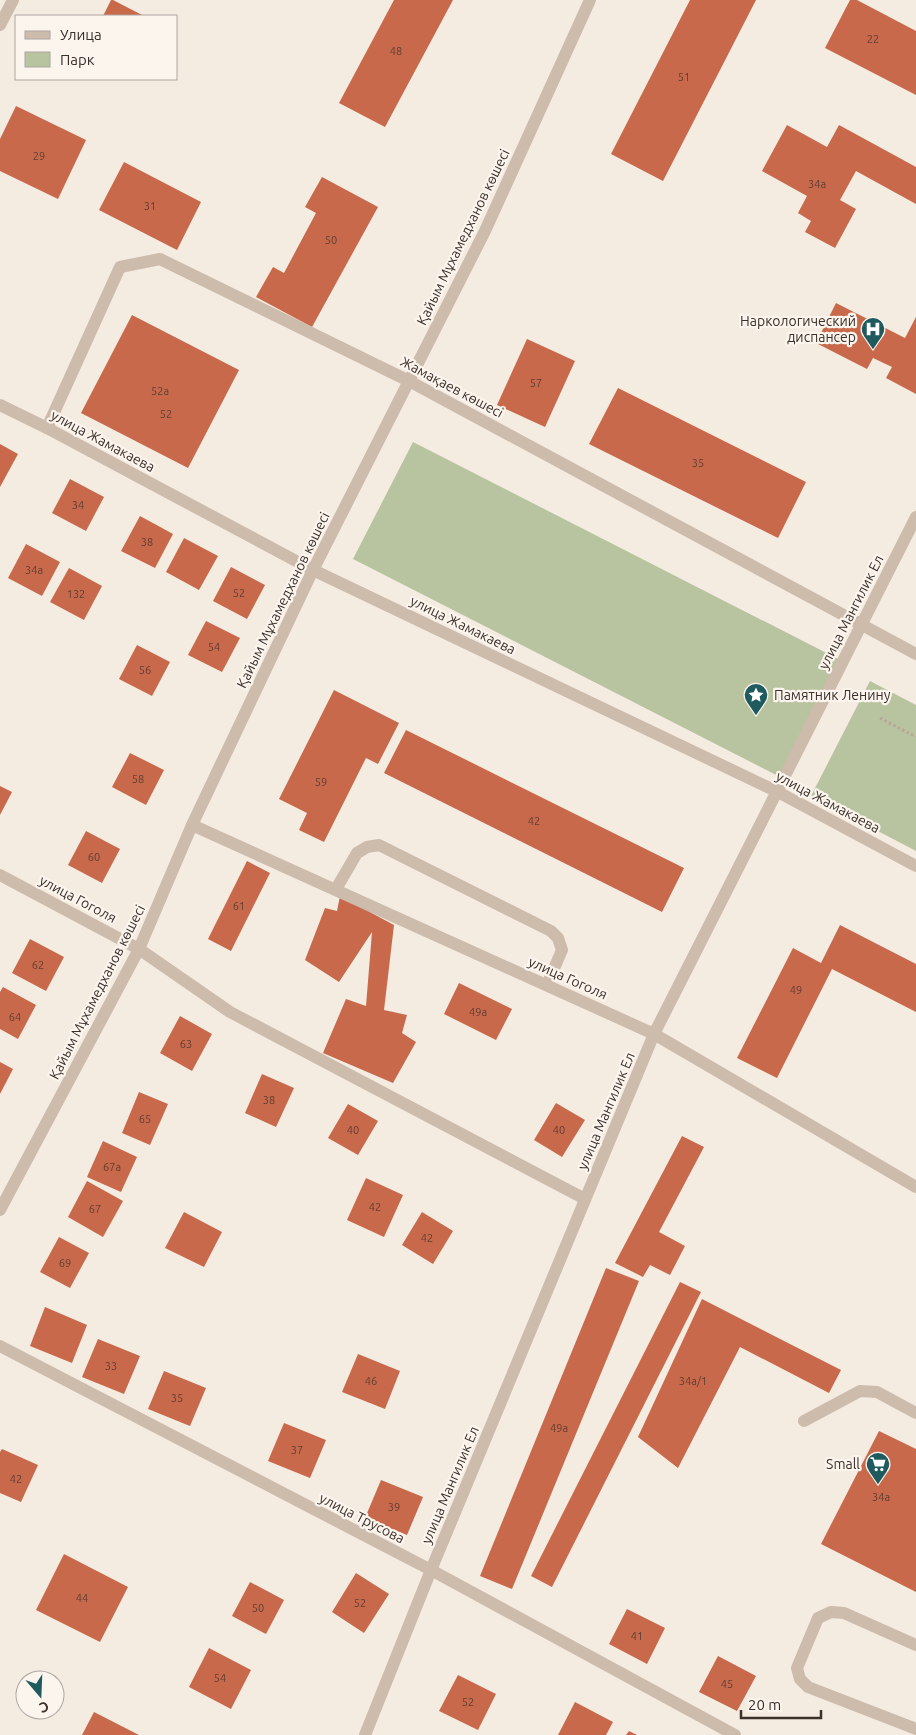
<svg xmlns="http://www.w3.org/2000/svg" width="916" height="1735" viewBox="0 0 916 1735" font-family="Ubuntu,sans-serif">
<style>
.green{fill:#b8c4a0}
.building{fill:#c8694b}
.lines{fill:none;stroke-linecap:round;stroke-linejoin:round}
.path{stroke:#b9a596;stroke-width:3;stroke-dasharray:2.5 2.5;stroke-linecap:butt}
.service{stroke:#cdbbac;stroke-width:12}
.minor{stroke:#cdbbac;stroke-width:12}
.tertiary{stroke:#cdbbac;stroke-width:12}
.labels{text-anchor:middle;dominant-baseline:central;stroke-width:4.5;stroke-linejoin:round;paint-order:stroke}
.number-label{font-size:11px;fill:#5e3e33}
.street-label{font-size:14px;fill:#3b302b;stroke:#fbf5ee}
.poi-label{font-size:14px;fill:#3b302b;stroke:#fbf5ee;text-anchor:end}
</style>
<rect width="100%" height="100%" fill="#f4ebe1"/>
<!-- green -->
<g class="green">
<path d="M413 442 848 664 788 781 353 559Z"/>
<path d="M870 681 916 705V851L811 796Z"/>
</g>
<!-- building -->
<g class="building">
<path d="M111 0H113L144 16H103Z"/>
<path d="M394 0H453L385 127 339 103Z"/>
<path d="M690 0H756L663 181 611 154Z"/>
<path d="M850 0H857L916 31V95L825 48Z"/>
<path d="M16 106 86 140 58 199 0 171V139Z"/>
<path d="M787 125 827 147 839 125 916 167V204L856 171 840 200 856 209 835 248 805 232 811 221 798 213 807 196 762 171Z"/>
<path d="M124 162 201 202 177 250 99 210Z"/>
<path d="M322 177 378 207 312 327 256 297 273 267 284 273 316 213 305 207Z"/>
<path d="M836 303 905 338 916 317V394L886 378 892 367 873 358 867 369 816 343Z"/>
<path d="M132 315 239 370 188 468 81 413Z"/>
<path d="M527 339 575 361 545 427 497 405Z"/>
<path d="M618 388 806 482 778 538 589 444Z"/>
<path d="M0 444 18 454 0 487Z"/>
<path d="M70 479 104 497 86 531 52 513Z"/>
<path d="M140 516 173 534 155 568 121 551Z"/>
<path d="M184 538 218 556 199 590 166 572Z"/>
<path d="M26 544 60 562 42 596 8 578Z"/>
<path d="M231 567 265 585 247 619 213 601Z"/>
<path d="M69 568 102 586 84 620 50 602Z"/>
<path d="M206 621 240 638 222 672 188 655Z"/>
<path d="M137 645 170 662 152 696 119 679Z"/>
<path d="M334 690 399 723 378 764 366 758 324 842 299 830 307 813 279 799Z"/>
<path d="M406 730 684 868 662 912 384 773Z"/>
<path d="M130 753 164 770 146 805 112 787Z"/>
<path d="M0 786 12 792 0 815Z"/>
<path d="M86 831 120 849 102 883 68 865Z"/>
<path d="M247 861 270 873 231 951 208 939Z"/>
<path d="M340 896 394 925 384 1010 407 1015 402 1033 416 1042 393 1083 323 1053 346 999 366 1006 372 932 339 982 305 960 325 908 337 911Z"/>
<path d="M840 925 916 964V1012L832 969 777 1078 737 1058 793 948 821 963Z"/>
<path d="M30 939 64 957 46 991 12 973Z"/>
<path d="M459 983 512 1009 496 1040 444 1014Z"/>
<path d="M3 987 36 1005 18 1039 0 1029V992Z"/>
<path d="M180 1016 212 1034 192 1071 160 1053Z"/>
<path d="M0 1062 13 1069 0 1094Z"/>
<path d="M262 1074 294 1088 276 1127 245 1113Z"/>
<path d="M139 1092 168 1104 150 1145 122 1133Z"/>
<path d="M556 1103 585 1120 562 1157 534 1140Z"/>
<path d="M348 1104 378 1121 358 1155 328 1138Z"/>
<path d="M682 1136 704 1147 659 1232 685 1246 670 1275 650 1265 643 1277 615 1263Z"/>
<path d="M103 1141 137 1157 121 1192 87 1177Z"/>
<path d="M366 1178 403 1195 384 1237 347 1220Z"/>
<path d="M87 1181 123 1201 103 1237 68 1217Z"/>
<path d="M184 1212 222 1232 204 1267 165 1248Z"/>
<path d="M422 1212 453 1231 433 1264 402 1245Z"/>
<path d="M59 1237 89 1253 70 1288 40 1272Z"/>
<path d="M606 1268 639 1281 512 1589 480 1576Z"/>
<path d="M680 1282 701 1292 552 1587 531 1576Z"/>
<path d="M702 1299 841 1370 829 1393 740 1347 678 1468 638 1437Z"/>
<path d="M45 1307 87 1325 72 1363 30 1346Z"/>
<path d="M98 1339 140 1356 124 1394 82 1377Z"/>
<path d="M358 1354 400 1371 385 1409 342 1392Z"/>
<path d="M164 1371 206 1388 190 1426 148 1409Z"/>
<path d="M284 1423 326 1440 310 1478 268 1461Z"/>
<path d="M879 1431 916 1449V1592L821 1544Z"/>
<path d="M2 1449 38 1465 21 1502 0 1493V1452Z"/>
<path d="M381 1480 423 1497 407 1535 365 1518Z"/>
<path d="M64 1554 128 1587 100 1642 36 1610Z"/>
<path d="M356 1573 389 1594 364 1633 332 1612Z"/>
<path d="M250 1582 284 1600 266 1634 232 1616Z"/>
<path d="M627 1609 665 1628 647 1664 609 1644Z"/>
<path d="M209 1648 251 1670 231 1709 189 1687Z"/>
<path d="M718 1656 756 1676 737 1711 699 1692Z"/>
<path d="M458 1675 496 1694 478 1730 439 1711Z"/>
<path d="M575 1702 613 1722 606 1735H558Z"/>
<path d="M94 1712 139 1735H82Z"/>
<path d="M629 1731 637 1735H626Z"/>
</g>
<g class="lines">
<!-- path -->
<path class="path" d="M880 718 916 737"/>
<!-- service -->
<g class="service">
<path d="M336 889 357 853 367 847 379 845 551 931 558 938 562 950 547 985"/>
<path d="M804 1421 860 1391 877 1392 916 1413"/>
<path d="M916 1645 844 1613 831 1612 818 1618 797 1668 800 1679 808 1687 916 1729"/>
</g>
<!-- minor -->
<g class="minor">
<path d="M0 25 13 0"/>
<path d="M0 405 47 428 313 570 778 792 916 866"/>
<path d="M47 428 120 267 160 259 409 381 916 654"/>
<path d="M192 825 654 1034 916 1187"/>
<path d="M0 875 139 949 230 1012 585 1199"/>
<path d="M0 1346 431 1570 735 1735"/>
<path d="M365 1735 431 1570 654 1034 916 517"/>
</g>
<!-- tertiary -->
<path class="tertiary" d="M0 1210 139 949 192 825 313 570 485 231 590 0"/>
</g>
<!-- icons -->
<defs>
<g id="hospital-pin" transform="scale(1.25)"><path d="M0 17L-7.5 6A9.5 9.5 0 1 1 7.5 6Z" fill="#1f5a5e" stroke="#fbf5ee"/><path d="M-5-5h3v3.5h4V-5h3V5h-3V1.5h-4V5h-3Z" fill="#fff"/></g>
<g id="sight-pin" transform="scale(1.25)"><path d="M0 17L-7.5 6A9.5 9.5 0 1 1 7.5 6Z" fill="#1f5a5e" stroke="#fbf5ee"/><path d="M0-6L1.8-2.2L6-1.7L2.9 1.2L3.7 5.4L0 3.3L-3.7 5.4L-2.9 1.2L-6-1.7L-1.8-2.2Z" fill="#fff"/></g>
<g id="supermarket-pin" transform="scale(1.25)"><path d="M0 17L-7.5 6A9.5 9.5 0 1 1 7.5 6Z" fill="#1f5a5e" stroke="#fbf5ee"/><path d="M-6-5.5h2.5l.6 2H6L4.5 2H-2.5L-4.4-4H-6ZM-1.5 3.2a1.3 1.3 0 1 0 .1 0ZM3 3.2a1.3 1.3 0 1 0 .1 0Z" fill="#fff"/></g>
</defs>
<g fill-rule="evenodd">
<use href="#hospital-pin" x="873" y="329"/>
<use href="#sight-pin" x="756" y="695"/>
<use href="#supermarket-pin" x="878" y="1464"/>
</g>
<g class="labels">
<!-- number labels -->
<g class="number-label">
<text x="873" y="39">22</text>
<text x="396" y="51">48</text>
<text x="684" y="77">51</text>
<text x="39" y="156">29</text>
<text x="817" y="184">34а</text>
<text x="150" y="206">31</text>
<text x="331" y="240">50</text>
<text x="536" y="383">57</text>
<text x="160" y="391">52а</text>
<text x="166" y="414">52</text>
<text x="698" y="463">35</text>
<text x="78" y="505">34</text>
<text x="147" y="542">38</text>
<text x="34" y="570">34а</text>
<text x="239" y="593">52</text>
<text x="76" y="594">132</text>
<text x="214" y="647">54</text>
<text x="145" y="670">56</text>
<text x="138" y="779">58</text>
<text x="321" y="782">59</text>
<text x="534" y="821">42</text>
<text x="94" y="857">60</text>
<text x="239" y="906">61</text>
<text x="38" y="965">62</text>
<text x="796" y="990">49</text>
<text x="478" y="1012">49а</text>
<text x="15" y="1017">64</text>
<text x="186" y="1044">63</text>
<text x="269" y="1100">38</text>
<text x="145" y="1119">65</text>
<text x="353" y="1130">40</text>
<text x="559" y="1130">40</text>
<text x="112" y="1167">67а</text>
<text x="375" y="1207">42</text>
<text x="95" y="1209">67</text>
<text x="427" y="1238">42</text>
<text x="65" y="1263">69</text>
<text x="111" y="1366">33</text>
<text x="371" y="1381">46</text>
<text x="693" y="1381">34а/1</text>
<text x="177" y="1398">35</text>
<text x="559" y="1428">49а</text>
<text x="297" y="1450">37</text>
<text x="16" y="1479">42</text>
<text x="881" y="1497">34а</text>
<text x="394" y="1507">39</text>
<text x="82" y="1598">44</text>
<text x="360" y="1603">52</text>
<text x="258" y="1608">50</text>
<text x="637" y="1636">41</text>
<text x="220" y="1678">54</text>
<text x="727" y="1684">45</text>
<text x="468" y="1702">52</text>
</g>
<!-- street labels -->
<g class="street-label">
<text transform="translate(463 237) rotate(-64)">Қайым Мұхамедханов көшесі</text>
<text transform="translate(452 387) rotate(28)">Жамақаев көшесі</text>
<text transform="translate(103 441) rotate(28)">улица Жамакаева</text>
<text transform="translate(283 600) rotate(-64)">Қайым Мұхамедханов көшесі</text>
<text transform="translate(851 612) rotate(-63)">улица Мангилик Ел</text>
<text transform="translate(463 625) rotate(26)">улица Жамакаева</text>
<text transform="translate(828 802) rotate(28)">улица Жамакаева</text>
<text transform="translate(78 899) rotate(28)">улица Гоголя</text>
<text transform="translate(568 978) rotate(24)">улица Гоголя</text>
<text transform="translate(97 992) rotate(-63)">Қайым Мұхамедханов көшесі</text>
<text transform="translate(606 1111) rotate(-67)">улица Мангилик Ел</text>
<text transform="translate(450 1485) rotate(-67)">улица Мангилик Ел</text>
<text transform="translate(362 1518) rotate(27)">улица Трусова</text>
</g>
<!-- poi labels -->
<g class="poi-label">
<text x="856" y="321">Наркологический<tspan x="856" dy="16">диспансер</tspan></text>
<text x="774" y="695" text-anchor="start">Памятник Ленину</text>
<text x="860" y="1464">Small</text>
</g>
</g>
<!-- legend -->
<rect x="15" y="15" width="162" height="65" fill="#fbf5ee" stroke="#aea6a0"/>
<rect x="25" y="31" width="25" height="8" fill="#cdbbac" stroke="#aea6a0"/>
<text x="60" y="40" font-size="15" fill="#3b302b">Улица</text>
<rect x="25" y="52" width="25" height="15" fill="#b8c4a0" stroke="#aea6a0"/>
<text x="60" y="65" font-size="15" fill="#3b302b">Парк</text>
<!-- north arrow -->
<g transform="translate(40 1695) rotate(161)"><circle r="24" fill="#fbf5ee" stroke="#aea6a0"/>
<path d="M0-4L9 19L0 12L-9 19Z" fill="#1f5a5e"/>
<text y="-8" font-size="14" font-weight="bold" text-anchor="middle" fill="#3b302b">С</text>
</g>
<!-- scale -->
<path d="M741 1710v8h80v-8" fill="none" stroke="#3b302b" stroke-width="2.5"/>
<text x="748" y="1710" font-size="15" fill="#3b302b" stroke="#fbf5ee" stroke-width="4" paint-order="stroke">20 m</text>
</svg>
